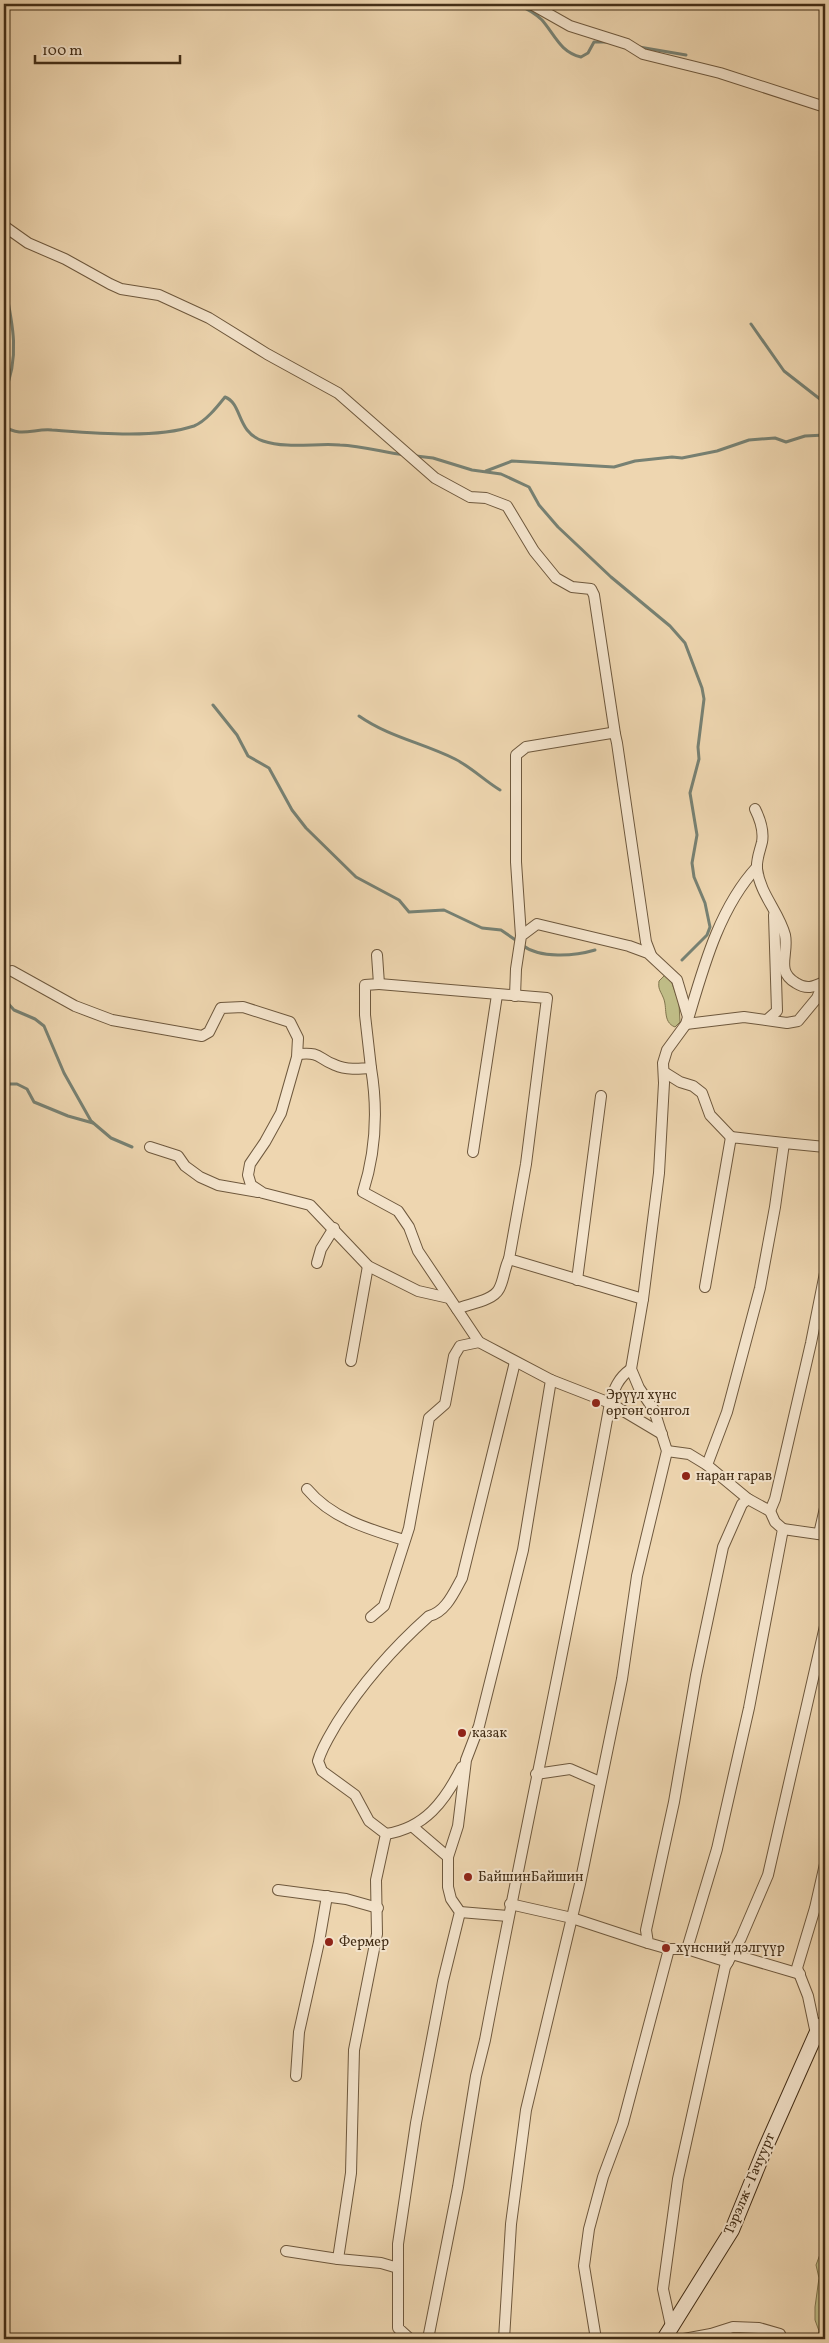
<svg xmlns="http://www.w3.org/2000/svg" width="829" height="2343" viewBox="0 0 829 2343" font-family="Vollkorn,serif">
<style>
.green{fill:#bfbc86;stroke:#81754e}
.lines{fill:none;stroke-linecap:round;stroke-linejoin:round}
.stream{stroke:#778173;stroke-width:3}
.street-casing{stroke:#6e583d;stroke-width:12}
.secondary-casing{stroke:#432e17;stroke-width:16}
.street{stroke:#f4e4cc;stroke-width:10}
.secondary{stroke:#f4e4cc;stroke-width:14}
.poi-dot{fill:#8f2418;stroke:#f4e4cc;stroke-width:2}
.labels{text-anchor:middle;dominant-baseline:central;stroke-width:4;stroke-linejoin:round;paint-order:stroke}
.poi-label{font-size:14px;fill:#432e17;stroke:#f4e4cc;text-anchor:start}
.street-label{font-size:14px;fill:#432e17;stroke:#f4e4cc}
</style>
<rect width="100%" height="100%" fill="#eed6b0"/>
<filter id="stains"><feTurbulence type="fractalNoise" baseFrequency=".004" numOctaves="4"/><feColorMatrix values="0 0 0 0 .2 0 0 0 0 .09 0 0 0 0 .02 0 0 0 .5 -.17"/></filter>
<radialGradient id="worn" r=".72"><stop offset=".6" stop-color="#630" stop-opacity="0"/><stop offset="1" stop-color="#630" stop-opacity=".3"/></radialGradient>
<!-- green -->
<g class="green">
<path d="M665 975H669L679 1003 680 1022 675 1027C662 1022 668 1007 663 997 660 990 658 989 659 981Z"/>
<path d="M825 2241V2339H817L819 2331 815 2320V2307L819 2278 816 2265Z"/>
</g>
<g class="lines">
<!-- stream -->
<g class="stream">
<path d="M516 4C526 8 534 12 542 20 555 35 560 52 581 57L588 53 594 42H606"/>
<path d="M639 47 686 55"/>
<path d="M4 282C12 320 21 357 4 393"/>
<path d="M751 324 784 371 825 403"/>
<path d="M4 426C20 438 35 428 52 430 93 433 155 439 194 426 206 421 217 407 225 397 243 404 236 432 263 441 287 449 316 443 340 445 362 446 383 452 405 455"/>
<path d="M416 456 433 458 472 470 501 474 529 487 539 505 558 527 611 577 670 626 685 643 702 688 704 699 698 747 699 759 690 793 697 835 692 863 694 877 705 903 710 927 707 935 682 960"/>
<path d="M486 471 512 461 614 467 635 461 672 457 682 458 717 451 749 440 775 438 786 442 805 436 825 435"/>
<path d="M213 705 237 735 248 756 269 768 292 810 306 828 356 877 399 900 409 912 444 910 482 928 501 930 517 941"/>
<path d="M359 716C389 737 423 743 455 759 471 767 485 781 500 790"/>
<path d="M522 945C540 959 575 956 595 950"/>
<path d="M4 999 14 1010 35 1019 44 1026 64 1073 91 1121 111 1138 132 1147"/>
<path d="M4 1084H17L27 1089 34 1102 68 1116 93 1123"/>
</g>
<!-- street casing -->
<g class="street-casing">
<g id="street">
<path d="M531 4 570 26 627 44 643 54 720 73 825 107"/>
<path d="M4 226 28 243 65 259 110 284 121 289 159 295 209 318 267 354 338 393 435 478 470 497 486 498 507 506 534 551 556 578 572 587 591 589 594 595 615 734"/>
<path d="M755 809C760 819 764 831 762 842 760 851 756 860 757 869 760 894 779 912 785 935 789 954 775 971 796 983 807 990 813 987 824 982"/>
<path d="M521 936 516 862V755L526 747 611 733 615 734 617 743 646 942 651 955"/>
<path d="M12 971 75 1006 112 1020 202 1036 209 1032 221 1008 243 1007 290 1022 298 1038 297 1057 281 1113 265 1142 250 1164 248 1175 251 1185 263 1193 310 1205 368 1266 418 1291 449 1298"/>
<path d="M379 984 547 998 526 1164 509 1259 643 1299"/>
<path d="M689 1016C704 965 720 907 757 867"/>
<path d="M768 1019 777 1011 774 915"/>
<path d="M686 1024 744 1017 787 1023 798 1021 817 998 825 979"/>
<path d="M298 1054C323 1052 316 1058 335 1065 346 1070 359 1069 371 1068L365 1015V985L379 984 377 955"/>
<path d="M371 1068C378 1110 376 1151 363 1192L398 1211 409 1227 418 1251 479 1342 551 1380 523 1550 479 1726 466 1760 458 1826 448 1857V1887L451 1899 460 1912 443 1981 416 2123 398 2244V2328L410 2339"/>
<path d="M664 1072 680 1082 693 1086 702 1093 710 1115 731 1137"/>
<path d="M784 1143 825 1147"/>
<path d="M150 1147 178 1156 185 1166 200 1177 218 1185 258 1192"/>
<path d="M473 1152 497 995"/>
<path d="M317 1263 321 1249 334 1228"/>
<path d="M577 1280 601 1096"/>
<path d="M705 1287 731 1137 784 1143 775 1207 760 1288 727 1412 707 1465"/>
<path d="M457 1309C468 1304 493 1301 499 1289 504 1280 504 1269 509 1259"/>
<path d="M351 1361 368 1266"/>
<path d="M631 1369C618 1378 614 1389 610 1403L662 1434"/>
<path d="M307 1489C331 1518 368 1529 404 1540"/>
<path d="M770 1511 775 1499 811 1343 825 1273"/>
<path d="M783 1529 825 1535"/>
<path d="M819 1534 825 1508"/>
<path d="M371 1617 384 1606 409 1528 429 1418 445 1404 454 1356 460 1346 479 1342"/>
<path d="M536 1774 570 1769 600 1782"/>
<path d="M413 1827 448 1857"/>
<path d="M386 1834C425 1828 445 1801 462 1767"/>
<path d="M278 1890 346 1899 378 1908"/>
<path d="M510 1904 572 1918 648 1943"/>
<path d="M460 1912 508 1916"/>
<path d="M669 1949H687L717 1849 749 1708 783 1529 775 1522 770 1511 748 1499"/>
<path d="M687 1949 728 1962"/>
<path d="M732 1954 800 1974"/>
<path d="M816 2034 808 1996 797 1968 815 1908 825 1864"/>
<path d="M296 2076 299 2032 319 1942 327 1896"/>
<path d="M286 2251 338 2259"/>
<path d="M398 2268 381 2263 338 2259 351 2173 354 2050 377 1934 376 1880 386 1834 369 1821 355 1795 322 1771 318 1761C322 1747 330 1735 337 1723 363 1682 393 1648 429 1616 446 1612 454 1592 462 1578L515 1362"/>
<path d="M671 2326 663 2289 678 2179 725 1967 741 1938 768 1875 825 1626"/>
<path d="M428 2339 458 2187 476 2076 485 2040C525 1828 572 1616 610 1403L551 1380"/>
<path d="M504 2339 511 2224 526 2110 580 1884 622 1679 637 1576 667 1451 654 1410 639 1388 631 1369 643 1299 659 1173 664 1083 663 1063 667 1050 686 1024 688 1017 677 980 648 953 629 946 537 924 521 936 516 969 515 996"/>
<path d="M596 2339 584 2266 589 2229 603 2177 623 2123 669 1949 648 1943 646 1930 674 1802 696 1675 723 1547 742 1504 748 1499 707 1465 689 1454 667 1451"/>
<path d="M684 2339 711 2334 733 2327 759 2328 780 2334 782 2339"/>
</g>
</g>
<!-- secondary casing -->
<g class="secondary-casing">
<path id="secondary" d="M664 2339 732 2230 765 2149 816 2034 825 2022"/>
</g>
<!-- street -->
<use href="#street" class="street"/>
<!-- secondary -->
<use href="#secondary" class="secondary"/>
</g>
<!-- markers -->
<g class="poi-dot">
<circle cx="596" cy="1403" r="5"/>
<circle cx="686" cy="1476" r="5"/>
<circle cx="462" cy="1733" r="5"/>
<circle cx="468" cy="1877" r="5"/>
<circle cx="329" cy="1942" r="5"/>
<circle cx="666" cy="1948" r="5"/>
</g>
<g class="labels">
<!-- poi labels -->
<g class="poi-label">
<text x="606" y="1395">Эрүүл хүнс<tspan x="606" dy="16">өргөн сонгол</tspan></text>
<text x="696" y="1476">наран гарав</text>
<text x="472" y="1733">казак</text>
<text x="478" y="1877">БайшинБайшин</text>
<text x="339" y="1942">Фермер</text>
<text x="676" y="1948">хүнсний дэлгүүр</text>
</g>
<!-- street labels -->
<g class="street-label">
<text transform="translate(750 2184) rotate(-67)">Тэрэлж - Гачуурт</text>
</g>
</g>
<!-- margin -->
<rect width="829" height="2343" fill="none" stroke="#eed6b0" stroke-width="20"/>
<rect x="5" y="5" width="819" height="2333" fill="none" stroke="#432e17" stroke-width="2.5"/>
<rect x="10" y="10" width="809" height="2323" fill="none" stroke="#432e17"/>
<!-- scale -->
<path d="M35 55v8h145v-8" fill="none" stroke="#432e17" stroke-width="2.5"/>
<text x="42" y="55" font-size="15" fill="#432e17" stroke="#f4e4cc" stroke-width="4" paint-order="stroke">100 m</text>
<rect width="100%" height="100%" filter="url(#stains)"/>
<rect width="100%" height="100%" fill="url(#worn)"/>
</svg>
